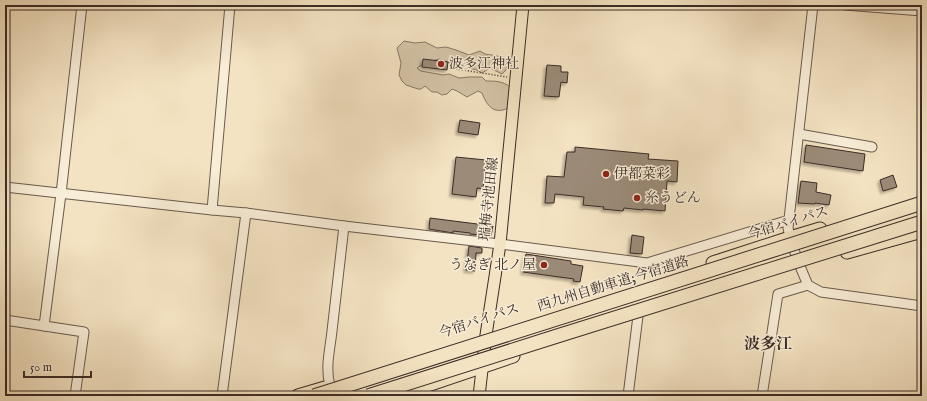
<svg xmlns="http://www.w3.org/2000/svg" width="927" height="401" viewBox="0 0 927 401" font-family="'IM FELL English','Noto Serif JP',serif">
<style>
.green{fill:#d5c4a8;stroke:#887868}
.building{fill:#9b8b78;stroke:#3b2c27;filter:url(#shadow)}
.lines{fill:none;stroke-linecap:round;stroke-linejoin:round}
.minor-casing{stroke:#695a4e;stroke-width:11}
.major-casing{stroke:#3b2c27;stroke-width:13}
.highway-casing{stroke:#3b2c27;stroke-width:15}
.path{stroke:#3b2c27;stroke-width:1.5;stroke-dasharray:1 2;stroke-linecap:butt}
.minor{stroke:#f8edd7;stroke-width:9}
.major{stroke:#f4e3c2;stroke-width:11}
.highway{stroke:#f4e3c2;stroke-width:13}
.highway-bridge-casing{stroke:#3b2c27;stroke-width:15;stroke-linecap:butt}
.highway-bridge{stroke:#f4e3c2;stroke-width:13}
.poi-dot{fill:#8f2418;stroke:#f8edd7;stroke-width:1.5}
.labels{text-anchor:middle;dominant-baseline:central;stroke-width:3;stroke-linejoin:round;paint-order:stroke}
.poi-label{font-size:14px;fill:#3b2c27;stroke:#f8edd7;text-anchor:start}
.street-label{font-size:14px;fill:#3b2c27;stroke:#f8edd7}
.quarter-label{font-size:16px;font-weight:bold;fill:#3b2c27;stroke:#f8edd7}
</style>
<defs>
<filter id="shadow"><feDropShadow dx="-2.5" dy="2.5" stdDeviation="1" flood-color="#0004"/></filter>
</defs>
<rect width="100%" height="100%" fill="#f4e3c2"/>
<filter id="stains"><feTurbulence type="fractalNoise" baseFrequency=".005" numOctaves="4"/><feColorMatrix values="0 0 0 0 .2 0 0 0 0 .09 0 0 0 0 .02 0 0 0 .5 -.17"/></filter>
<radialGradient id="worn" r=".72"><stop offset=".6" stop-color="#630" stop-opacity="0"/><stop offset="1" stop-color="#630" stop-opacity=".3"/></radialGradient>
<!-- green -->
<path class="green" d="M404 41 415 43 425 42 437 48 446 47 456 50 469 55 480 51 485 54 503 57 508 61 506 70 502 74 490 68 482 73 477 70 469 68 457 63H450L439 59 425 63 417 68 421 71 443 75 449 74 459 78 469 77H482L486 81C495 81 503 81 510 87L508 108C494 115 487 106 482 93L478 91 467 97 457 91 452 89 447 94 442 95 437 92H432L425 86 421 89H418L406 85 402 81 399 75 401 63 397 48Z"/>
<!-- building -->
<g class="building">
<path d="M423 59 448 62 447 70 422 67Z"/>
<path d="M547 65 561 66V72H568L567 83 561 82 559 97 544 96Z"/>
<path d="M460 120 480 123 478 135 458 132Z"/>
<path d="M806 145 865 154 863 171 804 162Z"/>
<path d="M575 147 649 154 648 159 678 161 677 182 667 181 665 211 643 209V210L624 208 623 211 603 209 604 207 583 205 584 197 555 194 554 203H545L547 176 564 177 567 152H575Z"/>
<path d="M456 157 486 160 483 189 477 188 476 197 452 194Z"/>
<path d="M893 175 897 187 883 191 880 180Z"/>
<path d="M801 181 817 183 816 192 831 195 829 205 815 203V204L798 203Z"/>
<path d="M430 218 493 226 491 236 470 234V233L453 231V233L429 229Z"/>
<path d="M632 235 644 237 642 254 630 253Z"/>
<path d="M469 246 482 248V253H476L475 271 466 270Z"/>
<path d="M526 254 571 261V264L583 266 580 282 573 281 574 279 523 272Z"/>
</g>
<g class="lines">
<!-- minor casing -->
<g class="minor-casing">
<g id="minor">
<path d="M813 5 788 228C792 248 800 267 808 285L821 292 922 306"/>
<path d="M845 5 922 11"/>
<path d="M799 134 872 147"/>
<path d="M5 187 212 210 246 213 344 226 500 244 647 263 789 220"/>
<path d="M212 210 230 5"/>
<path d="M5 320 84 332 75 396"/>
<path d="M44 326 61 194 82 5"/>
<path d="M330 386C325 367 330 350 332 331 336 296 340 261 344 226"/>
<path d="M222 396 246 213"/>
<path d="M628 396 638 316"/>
<path d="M762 396 778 294 808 285"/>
</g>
</g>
<!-- major casing -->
<g class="major-casing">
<path id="major" d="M479 396 486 335 500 244 523 5"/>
</g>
<!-- highway casing -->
<g class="highway-casing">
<g id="highway">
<path d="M847 252 922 231"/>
<path d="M713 263 790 238 820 229"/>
<path d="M298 396 325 388"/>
<path d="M395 396 513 356"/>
</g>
</g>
<!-- path -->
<path class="path" d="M450 68 507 77"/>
<!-- minor -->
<use href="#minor" class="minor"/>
<!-- major -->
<use href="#major" class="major"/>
<!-- highway -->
<use href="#highway" class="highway"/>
<!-- highway-bridge casing -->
<g class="highway-bridge-casing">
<g id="highway-bridge">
<path d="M314 396 922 203"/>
<path d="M368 396 554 337 922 222"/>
</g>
</g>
<!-- highway-bridge -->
<use href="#highway-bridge" class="highway-bridge"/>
</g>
<!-- markers -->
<g class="poi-dot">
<circle cx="441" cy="64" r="4"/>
<circle cx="606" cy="174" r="4"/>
<circle cx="637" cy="198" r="4"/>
<circle cx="544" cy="265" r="4"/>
</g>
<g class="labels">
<!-- poi labels -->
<g class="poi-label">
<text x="449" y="64">波多江神社</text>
<text x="614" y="174">伊都菜彩</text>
<text x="645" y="198">糸うどん</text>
<text x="536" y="265" text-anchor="end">うなぎ 北ノ屋</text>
</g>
<!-- street labels -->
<g class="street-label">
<text transform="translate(489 199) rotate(-84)">瑞梅寺池田線</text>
<text transform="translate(788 223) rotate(-17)">今宿バイパス</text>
<text transform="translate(613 284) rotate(-17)">西九州自動車道;今宿道路</text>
<text transform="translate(479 321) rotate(-18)">今宿バイパス</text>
</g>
<!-- quarter labels -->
<g class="quarter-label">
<text x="768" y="345">波多江</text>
</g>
</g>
<!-- margin -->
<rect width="927" height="401" fill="none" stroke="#f4e3c2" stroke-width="20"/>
<rect x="6" y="6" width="915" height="389" fill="none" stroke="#3b2c27" stroke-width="2"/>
<rect x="10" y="10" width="907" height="381" fill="none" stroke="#3b2c27"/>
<!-- scale -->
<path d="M24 371v6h67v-6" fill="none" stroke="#3b2c27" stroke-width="2"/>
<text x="30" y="371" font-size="12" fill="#3b2c27" stroke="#f8edd7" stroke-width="3" paint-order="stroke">50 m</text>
<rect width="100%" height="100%" filter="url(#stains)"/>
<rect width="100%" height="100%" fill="url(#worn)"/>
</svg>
